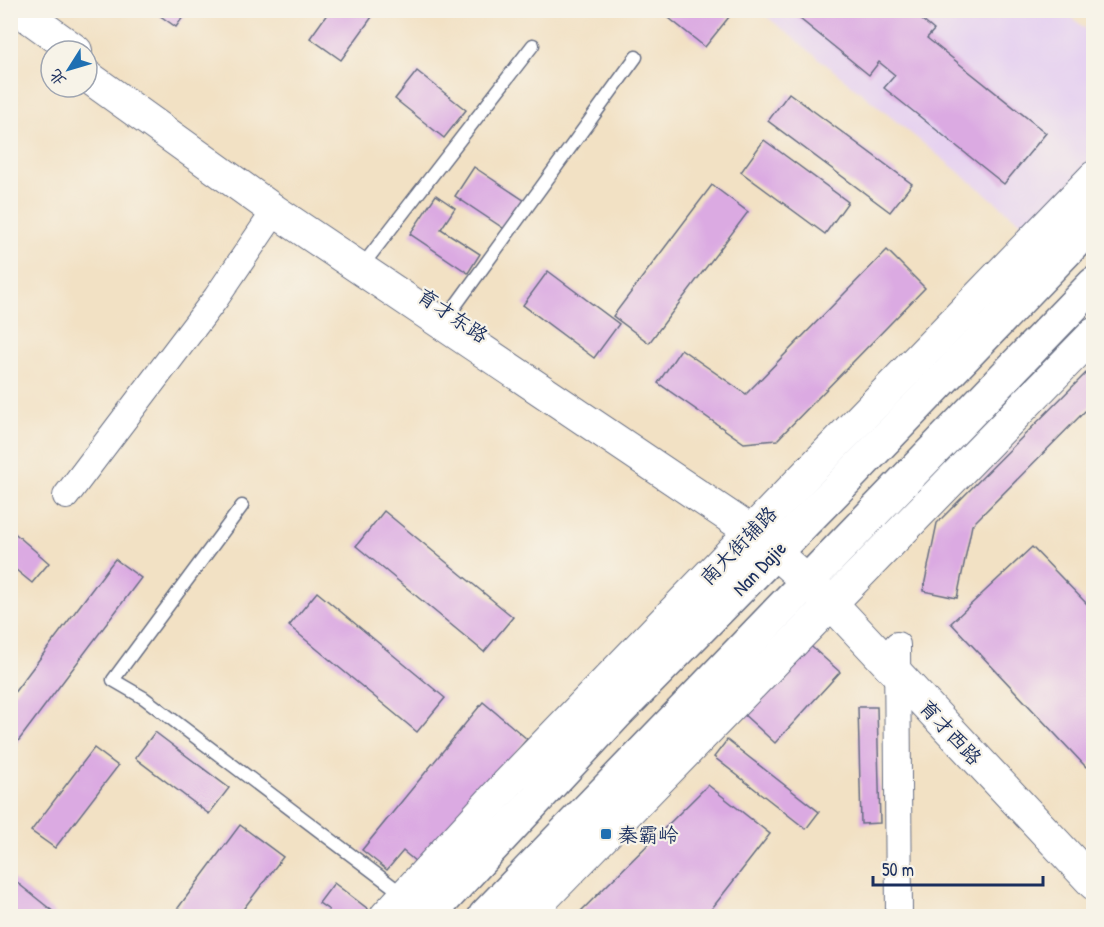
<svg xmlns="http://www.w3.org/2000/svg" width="1104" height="927" viewBox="0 0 1104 927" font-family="'Patrick Hand','LXGW WenKai TC',sans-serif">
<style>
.built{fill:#e6d2f0}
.building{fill:#dbaae2}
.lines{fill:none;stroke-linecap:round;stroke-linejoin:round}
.service-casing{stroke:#666d82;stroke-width:15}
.minor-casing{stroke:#666d82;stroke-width:28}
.tertiary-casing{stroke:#666d82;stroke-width:34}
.primary-casing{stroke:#666d82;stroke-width:36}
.service{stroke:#fff;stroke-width:12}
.minor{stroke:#fff;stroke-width:26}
.tertiary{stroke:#fff;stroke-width:32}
.primary{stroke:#fff;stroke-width:33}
.poi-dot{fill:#1f6fb2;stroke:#f7f3e8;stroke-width:2}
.labels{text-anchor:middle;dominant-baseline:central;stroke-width:4.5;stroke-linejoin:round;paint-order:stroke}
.street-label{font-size:20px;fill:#1b2f5e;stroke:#f7f3e8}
.poi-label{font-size:20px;fill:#1b2f5e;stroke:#f7f3e8;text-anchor:start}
</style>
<rect width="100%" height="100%" fill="#f7f3e8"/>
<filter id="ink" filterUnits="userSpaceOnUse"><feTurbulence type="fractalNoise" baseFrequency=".0167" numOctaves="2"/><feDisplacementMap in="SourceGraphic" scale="12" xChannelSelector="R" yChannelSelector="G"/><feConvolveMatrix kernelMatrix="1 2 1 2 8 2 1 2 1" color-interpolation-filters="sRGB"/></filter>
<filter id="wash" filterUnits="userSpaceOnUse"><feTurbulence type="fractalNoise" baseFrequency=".008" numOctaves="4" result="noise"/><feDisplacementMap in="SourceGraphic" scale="24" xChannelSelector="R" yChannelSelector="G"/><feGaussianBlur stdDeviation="1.35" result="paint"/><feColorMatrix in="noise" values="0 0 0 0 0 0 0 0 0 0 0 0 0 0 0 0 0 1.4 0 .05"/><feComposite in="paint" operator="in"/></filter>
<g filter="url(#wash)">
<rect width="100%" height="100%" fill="#f2e1c4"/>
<!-- built -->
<path class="built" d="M760 11H1064L1093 35V159L1029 229Z"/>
<g id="blocks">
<!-- building -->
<g class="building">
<path d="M152 10H188L176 27Z"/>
<path d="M330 10H377L341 60 310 38Z"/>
<path d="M659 10H721L729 17 705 47Z"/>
<path d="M789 10H910L934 30 927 38 1046 133 1004 184 884 88 895 75 879 62 869 75Z"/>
<path d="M417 71 466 110 444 138 395 99Z"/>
<path d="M789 93 912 184 890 212 768 121Z"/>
<path d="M764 140 848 202 825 234 741 172Z"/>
<path d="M474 167 525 201 506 230 455 196Z"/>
<path d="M712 185 748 212 649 343 613 316Z"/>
<path d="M436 195 455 208 441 229 480 254 468 273 410 234Z"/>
<path d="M887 250 925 288 777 440 744 443 658 383 681 349 746 394Z"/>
<path d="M548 271 619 324 594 358 523 305Z"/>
<path d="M1094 365V402L972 525 957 598 923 591 937 523Z"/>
<path d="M384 511 513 617 484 652 356 546Z"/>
<path d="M10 529 49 563 32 583 10 565Z"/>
<path d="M1032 547 1087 604 1094 598V761L1086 767 951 623Z"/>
<path d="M115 559 141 578 10 752V698Z"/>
<path d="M317 592 445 698 417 732 289 626Z"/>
<path d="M805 641 840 672 775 743 741 712Z"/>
<path d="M483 702 527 739 422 867 403 851 387 870 362 850Z"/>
<path d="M858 707H877L880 823 861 824Z"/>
<path d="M155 732 229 788 209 814 135 758Z"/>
<path d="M727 740 819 812 806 829 714 757Z"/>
<path d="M94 748 118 766 55 848 31 831Z"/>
<path d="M708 785 770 834 706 916H576Z"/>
<path d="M240 825 283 857 238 916H172Z"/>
<path d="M10 877 55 913 52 916H10Z"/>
<path d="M334 883 368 909 363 916H325L329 910 319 903Z"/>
</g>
</g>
</g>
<g filter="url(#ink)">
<use href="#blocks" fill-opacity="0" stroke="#666d82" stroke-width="1.5"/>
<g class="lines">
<!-- service casing -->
<g class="service-casing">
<g id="service">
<path d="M369 257 533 45"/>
<path d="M450 313 636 57"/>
<path d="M242 506 113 680 144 698 404 895"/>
</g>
</g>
<!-- minor casing -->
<g class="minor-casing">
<g id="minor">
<path d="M66 496 216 298 275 211"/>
<path d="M897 645 899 916"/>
</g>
</g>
<!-- tertiary casing -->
<g class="tertiary-casing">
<g id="tertiary">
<path d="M19 10 76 51"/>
<path d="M87 76 275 211 752 532 832 604 1094 884"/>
<path d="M386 916 508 783 1094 177"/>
<path d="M526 916 1094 334"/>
</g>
</g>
<!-- primary casing -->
<g class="primary-casing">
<g id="primary">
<path d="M428 916 615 715 842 484 1094 222"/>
<path d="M485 916 1094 284"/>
</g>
</g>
<!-- service -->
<use href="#service" class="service"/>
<!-- minor -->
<use href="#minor" class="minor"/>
<!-- tertiary -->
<use href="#tertiary" class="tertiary"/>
<!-- primary -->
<use href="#primary" class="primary"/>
</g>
</g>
<!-- markers -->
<rect class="poi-dot" x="600" y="828" width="12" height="12" rx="3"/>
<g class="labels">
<!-- street labels -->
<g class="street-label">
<text transform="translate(453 315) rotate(34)">育才东路</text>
<text transform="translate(738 545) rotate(-46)">南大街辅路</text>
<text transform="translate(759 568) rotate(-46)">Nan Dajie</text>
<text transform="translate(951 732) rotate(47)">育才西路</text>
</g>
<!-- poi labels -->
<g class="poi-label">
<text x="618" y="834">秦霸岭</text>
</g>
</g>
<!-- margin -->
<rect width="1104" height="927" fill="none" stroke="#f7f3e8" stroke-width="36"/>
<!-- north arrow -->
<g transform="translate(69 69) rotate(233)"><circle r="28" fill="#f7f3e8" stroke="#9fa5b1" stroke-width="1.5"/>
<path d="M0-4.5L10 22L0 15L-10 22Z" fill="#1f6fb2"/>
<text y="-9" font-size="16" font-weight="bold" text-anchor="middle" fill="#1b2f5e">北</text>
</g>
<!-- scale -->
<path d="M873 876v9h170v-9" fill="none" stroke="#1b2f5e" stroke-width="3"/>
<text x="882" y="876" font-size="18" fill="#1b2f5e" stroke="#f7f3e8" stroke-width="4.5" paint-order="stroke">50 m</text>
</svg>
